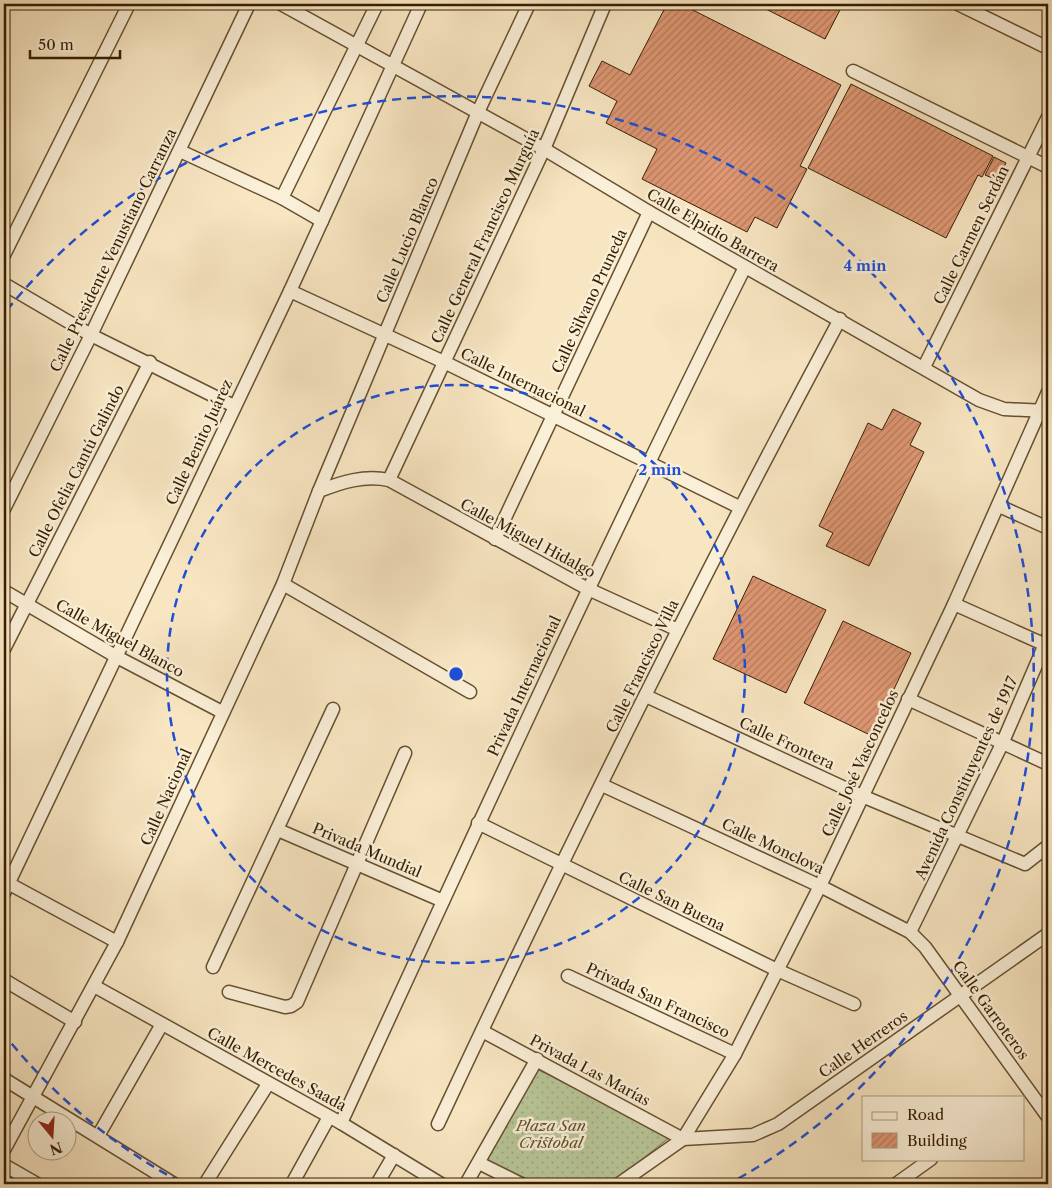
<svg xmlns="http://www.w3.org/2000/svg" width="1052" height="1188" viewBox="0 0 1052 1188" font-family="'Libre Caslon Text',serif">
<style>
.grass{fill:url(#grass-dots);stroke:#76724c}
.building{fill:url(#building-hatch);stroke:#351e01}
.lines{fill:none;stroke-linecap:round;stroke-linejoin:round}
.minor-casing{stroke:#665031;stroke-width:15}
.minor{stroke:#faefd7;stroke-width:12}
.ring{fill:none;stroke:#1d4ed8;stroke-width:2.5;stroke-dasharray:9 6}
.labels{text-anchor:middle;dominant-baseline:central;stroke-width:5;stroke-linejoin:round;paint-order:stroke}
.street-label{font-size:15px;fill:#351e01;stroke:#faefd7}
.park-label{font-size:15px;font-style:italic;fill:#5c502e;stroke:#faefd7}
.centre{fill:#1d4ed8;stroke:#faefd7;stroke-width:2.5}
.ring-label{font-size:15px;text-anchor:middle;font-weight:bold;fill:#1d4ed8;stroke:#faefd7;stroke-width:5;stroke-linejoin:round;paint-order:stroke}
</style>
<defs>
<pattern id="grass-dots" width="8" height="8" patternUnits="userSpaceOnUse" patternTransform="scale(1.25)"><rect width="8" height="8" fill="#b8c698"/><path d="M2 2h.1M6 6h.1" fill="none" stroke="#9faa81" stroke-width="1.8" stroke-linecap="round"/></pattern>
<pattern id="building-hatch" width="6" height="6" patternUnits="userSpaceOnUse" patternTransform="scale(1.25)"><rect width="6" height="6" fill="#df9774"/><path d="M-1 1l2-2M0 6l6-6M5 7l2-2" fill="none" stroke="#b67b5d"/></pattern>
</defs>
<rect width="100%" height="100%" fill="#f8e6c2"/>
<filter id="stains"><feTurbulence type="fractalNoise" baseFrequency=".004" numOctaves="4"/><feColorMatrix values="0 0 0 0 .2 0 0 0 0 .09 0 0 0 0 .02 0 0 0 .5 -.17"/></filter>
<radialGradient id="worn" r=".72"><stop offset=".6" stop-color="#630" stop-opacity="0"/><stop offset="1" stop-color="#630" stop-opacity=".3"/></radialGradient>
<!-- grass -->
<path class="grass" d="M531 1066 670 1137 611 1184H539L476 1156Z"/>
<!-- building -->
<g class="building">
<path d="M667 4H681L841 85 800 166 807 169 777 228 755 217 747 232 642 179 657 149 606 123 617 101 589 86 602 61 630 75Z"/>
<path d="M756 4H843L825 39Z"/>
<path d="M851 84 993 156 982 177 978 175 946 238 808 168Z"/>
<path d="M994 157 1006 163 997 180 985 175Z"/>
<path d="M893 409 921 423 910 445 924 452 869 566 826 546 833 533 819 526 868 423 882 430Z"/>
<path d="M753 576 826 610 786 693 713 659Z"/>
<path d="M843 621 911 653 872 736 804 703Z"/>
</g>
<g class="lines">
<!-- minor casing -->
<g class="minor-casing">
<g id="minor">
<path d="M281 4 544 149 649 212 979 400 1004 409 1046 411"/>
<path d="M958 4 1048 48"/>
<path d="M853 71 1048 167"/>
<path d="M180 151 282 198 322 221"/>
<path d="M282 198 377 4"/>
<path d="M4 255 129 4"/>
<path d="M4 284 91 335 234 406"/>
<path d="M290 291 444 362 739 507"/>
<path d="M924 367 1048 117"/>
<path d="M389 480 544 149 605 4"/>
<path d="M319 491 478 112 529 4"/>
<path d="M999 506 1048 528"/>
<path d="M4 509 91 335 249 4"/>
<path d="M495 539 649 212"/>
<path d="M283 584 470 692"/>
<path d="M4 591 117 657 222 712"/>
<path d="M954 604 1048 646"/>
<path d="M4 649 150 362"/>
<path d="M646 696 862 796 1025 864 1048 846"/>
<path d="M908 699 1048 764"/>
<path d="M602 785 820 886 910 932 925 947 1048 1117"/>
<path d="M478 823 777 970 854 1004"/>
<path d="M278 830 443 901"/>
<path d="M4 881 117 942"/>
<path d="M4 893 290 291 421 4"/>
<path d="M910 932 1002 744 1048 637"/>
<path d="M213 967 333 709"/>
<path d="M568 976 735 1054"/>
<path d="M4 980 75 1022"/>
<path d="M94 986 341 1123 441 1184"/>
<path d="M229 992 285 1007 291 1006 297 1002 405 753"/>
<path d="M482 1031 683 1139"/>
<path d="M4 1079 174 1184"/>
<path d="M341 1123C473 836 604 549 745 267"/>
<path d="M438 1124C565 852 698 584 840 319"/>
<path d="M98 1136 162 1024"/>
<path d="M683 1139 753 1135 778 1124 1048 934"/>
<path d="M4 1150 117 942 283 584 319 491C342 482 364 475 389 480L588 589 678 630"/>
<path d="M479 1163 521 1184"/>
<path d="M4 1165 37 1184"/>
<path d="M205 1184 268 1084"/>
<path d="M292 1184 329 1117"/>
<path d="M377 1184 394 1155"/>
<path d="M466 1184 537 1059"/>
<path d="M619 1184 683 1139 735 1054 820 886 954 604 1048 392"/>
<path d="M896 1184 931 1159"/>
</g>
</g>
<!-- minor -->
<use href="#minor" class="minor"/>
</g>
<!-- distance rings -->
<g class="ring">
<circle cx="456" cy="674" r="289"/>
<path d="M180 1182A578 578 0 0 1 7 1038M7 310A578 578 0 1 1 732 1182"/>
</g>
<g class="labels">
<!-- street labels -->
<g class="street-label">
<text transform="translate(713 230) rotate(30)">Calle Elpidio Barrera</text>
<text transform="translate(971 235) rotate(-64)">Calle Carmen Serdán</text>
<text transform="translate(485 236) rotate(-65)">Calle General Francisco Murguía</text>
<text transform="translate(407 240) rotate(-67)">Calle Lucio Blanco</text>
<text transform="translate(113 250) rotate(-64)">Calle Presidente Venustiano Carranza</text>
<text transform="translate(589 301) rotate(-65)">Calle Silvano Pruneda</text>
<text transform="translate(523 382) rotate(26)">Calle Internacional</text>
<text transform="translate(199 442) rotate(-65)">Calle Benito Juárez</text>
<text transform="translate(76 471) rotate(-63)">Calle Ofelia Cantú Galindo</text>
<text transform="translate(528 538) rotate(28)">Calle Miguel Hidalgo</text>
<text transform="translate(120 638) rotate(29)">Calle Miguel Blanco</text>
<text transform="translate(642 666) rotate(-64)">Calle Francisco Villa</text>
<text transform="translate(524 686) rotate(-65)">Privada Internacional</text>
<text transform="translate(787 743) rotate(25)">Calle Frontera</text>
<text transform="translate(860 763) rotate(-65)">Calle José Vasconcelos</text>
<text transform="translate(966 778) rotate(-65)">Avenida Constituyentes de 1917</text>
<text transform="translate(166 797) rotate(-66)">Calle Nacional</text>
<text transform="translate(773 846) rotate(25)">Calle Monclova</text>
<text transform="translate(367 850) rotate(23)">Privada Mundial</text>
<text transform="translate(672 901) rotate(26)">Calle San Buena</text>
<text transform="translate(658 1000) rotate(25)">Privada San Francisco</text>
<text transform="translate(991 1010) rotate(54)">Calle Garroteros</text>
<text transform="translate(863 1044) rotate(-35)">Calle Herreros</text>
<text transform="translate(277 1069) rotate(29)">Calle Mercedes Saada</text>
<text transform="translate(590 1070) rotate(28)">Privada Las Marías</text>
</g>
<!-- park labels -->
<g class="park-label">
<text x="551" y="1125">Plaza San<tspan x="551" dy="17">Cristobal</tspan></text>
</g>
</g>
<circle cx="456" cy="674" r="8" class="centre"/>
<g class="ring-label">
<text x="865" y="271">4 min</text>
<text x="660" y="475">2 min</text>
</g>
<!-- margin -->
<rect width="1052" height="1188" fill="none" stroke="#f8e6c2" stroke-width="20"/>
<rect x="5" y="5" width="1042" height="1178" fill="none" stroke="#351e01" stroke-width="2.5"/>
<rect x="10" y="10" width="1032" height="1168" fill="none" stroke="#351e01"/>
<!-- legend -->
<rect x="862" y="1096" width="162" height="65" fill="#faefd7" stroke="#ab9b81"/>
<rect x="872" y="1112" width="25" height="8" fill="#faefd7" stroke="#ab9b81"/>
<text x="907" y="1120" font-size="15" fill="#351e01">Road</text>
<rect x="872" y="1133" width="25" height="15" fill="url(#building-hatch)" stroke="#ab9b81"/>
<text x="907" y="1146" font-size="15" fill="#351e01">Building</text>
<!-- north arrow -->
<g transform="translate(52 1136) rotate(162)"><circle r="24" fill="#faefd7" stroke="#ab9b81"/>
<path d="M0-4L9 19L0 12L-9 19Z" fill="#8f2418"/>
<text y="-8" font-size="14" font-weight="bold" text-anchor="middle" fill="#351e01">N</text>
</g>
<!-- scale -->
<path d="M30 50v8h90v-8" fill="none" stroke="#351e01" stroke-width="2.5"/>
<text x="38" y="50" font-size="15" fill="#351e01" stroke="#faefd7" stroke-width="4" paint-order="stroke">50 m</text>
<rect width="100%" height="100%" filter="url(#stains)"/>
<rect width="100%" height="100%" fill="url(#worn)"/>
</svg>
